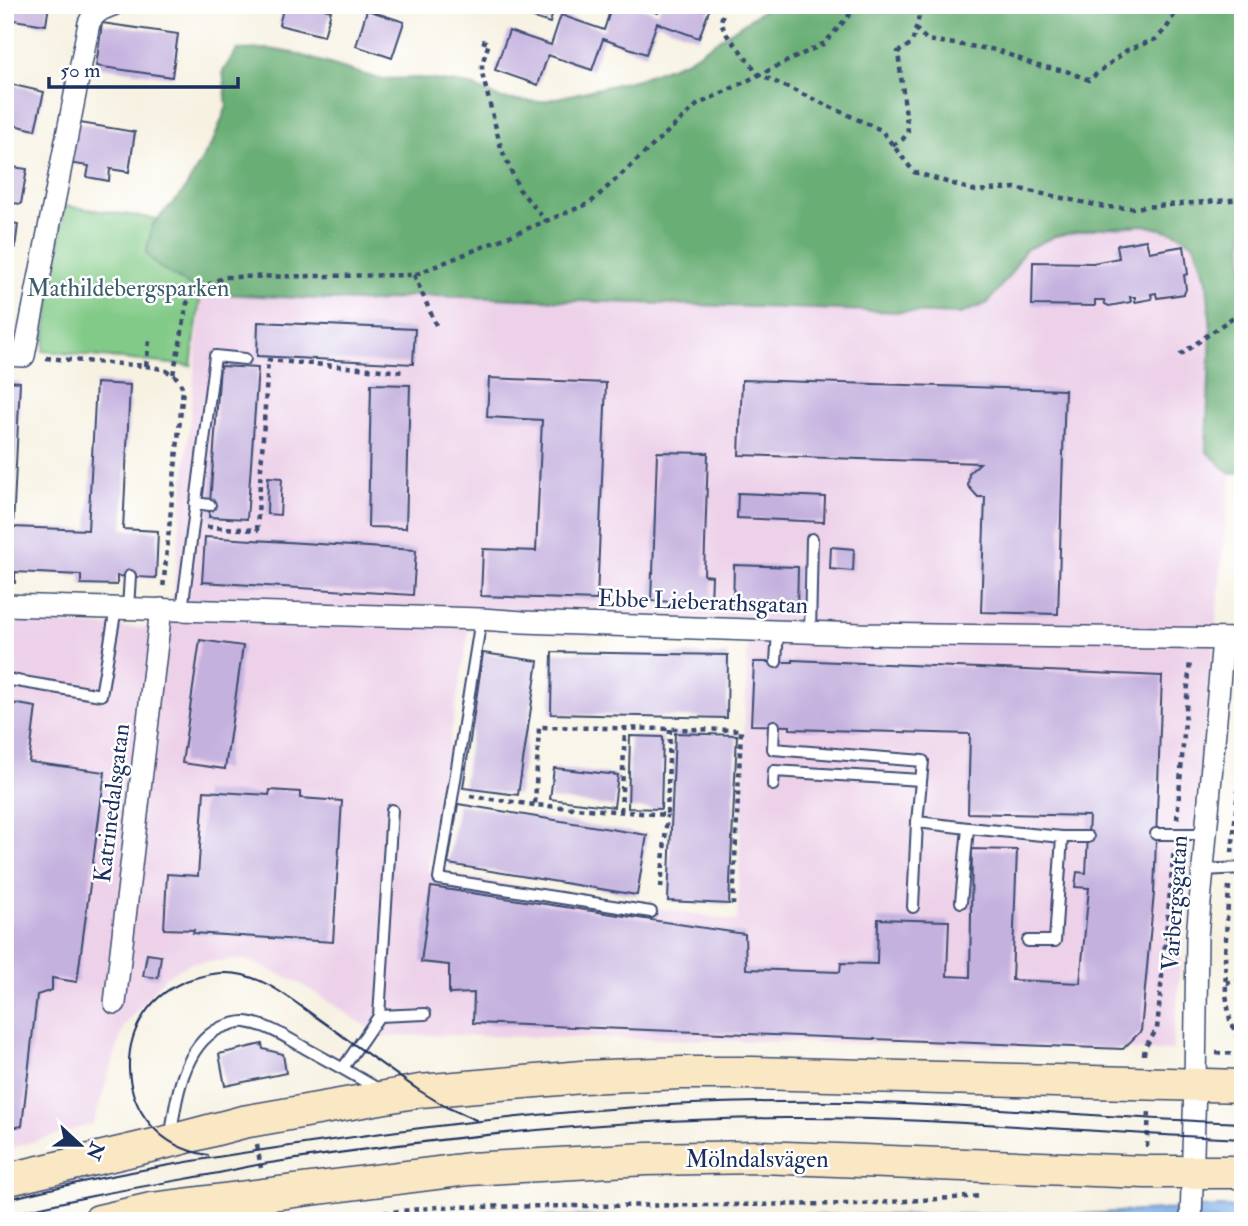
<svg xmlns="http://www.w3.org/2000/svg" width="1248" height="1226" viewBox="0 0 1248 1226" font-family="'IM FELL Double Pica',serif">
<style>
.built{fill:#edd1e9;fill-rule:evenodd}
.green{fill:#82ca87;stroke:#4e7c72;stroke-width:2}
.forest{fill:#69ae74;stroke:#426e69;stroke-width:2}
.water{fill:#7dafe9;stroke:#4c6fa4;stroke-width:2}
.building{fill:#c4b1de}
.lines{fill:none;stroke-linecap:round;stroke-linejoin:round}
.lane-casing{stroke:#3c4c72;stroke-width:14}
.street-casing{stroke:#3c4c72;stroke-width:24}
.secondary-casing{stroke:#3c4c72;stroke-width:35}
.path{stroke:#3c4c72;stroke-width:4.5;stroke-dasharray:5 5;stroke-linecap:butt}
.lane{stroke:#fff;stroke-width:10}
.street{stroke:#fff;stroke-width:21}
.secondary{stroke:#fae7c3;stroke-width:32}
.tram{stroke:#1b2f5e;stroke-width:2}
.labels{text-anchor:middle;dominant-baseline:central;stroke-width:5;stroke-linejoin:round;paint-order:stroke}
.park-label{font-size:24px;fill:#3a5e6a;stroke:#fff}
.street-label{font-size:24px;fill:#1b2f5e;stroke:#fff}
</style>
<rect width="100%" height="100%" fill="#fff"/>
<filter id="ink" filterUnits="userSpaceOnUse"><feTurbulence type="fractalNoise" baseFrequency=".0143" numOctaves="2"/><feDisplacementMap in="SourceGraphic" scale="14" xChannelSelector="R" yChannelSelector="G"/><feConvolveMatrix kernelMatrix="1 2 1 2 8 2 1 2 1" color-interpolation-filters="sRGB"/></filter>
<filter id="wash" filterUnits="userSpaceOnUse"><feTurbulence type="fractalNoise" baseFrequency=".00686" numOctaves="4" result="noise"/><feDisplacementMap in="SourceGraphic" scale="28" xChannelSelector="R" yChannelSelector="G"/><feGaussianBlur stdDeviation="1.57" result="paint"/><feColorMatrix in="noise" values="0 0 0 0 0 0 0 0 0 0 0 0 0 0 0 0 0 1.4 0 .05"/><feComposite in="paint" operator="in"/></filter>
<g filter="url(#wash)">
<rect width="100%" height="100%" fill="#f6f1e1"/>
<!-- built -->
<path class="built" d="M1144 225 1176 233 1194 244 1207 281 1211 331 1207 451 1231 474 1172 1051 714 1040 422 1035 383 1037 301 984 245 959 190 963 166 976 124 1026 93 1124 5 1150V621L160 629 173 597 202 293 375 302 416 295 434 296 960 314 1011 273 1025 250 1055 236 1098 228ZM469 630 748 641 737 921 427 871Z"/>
<!-- green -->
<path class="green" d="M65 206 210 226 191 366 43 351Z"/>
<!-- forest -->
<path class="forest" d="M771 5H1243V471L1231 474 1206 451 1211 331 1207 281 1194 244 1176 233 1144 225 1098 228 1055 236 1025 250 1011 273 988 303 960 314 434 296 416 295 375 302 202 293 159 267 146 253 153 224 184 191 214 139 227 106 223 71 237 50 269 49 293 53 379 79 419 78 470 85 502 99 540 102 638 79 688 60Z"/>
<!-- water -->
<path class="water" d="M1219 1207 1243 1208V1221H411L462 1217 1084 1214Z"/>
<g id="blocks">
<!-- building -->
<g class="building">
<path d="M9 5H49L46 25 7 19Z"/>
<path d="M284 5H326L325 9 331 11 324 36 279 25Z"/>
<path d="M515 5H532L528 16 513 11Z"/>
<path d="M612 5H635L658 13 661 5H711L699 38 657 23 646 54 603 39 592 70 548 55 538 85 495 70 509 31 551 45 561 15 604 30Z"/>
<path d="M538 7 553 12 550 23 534 18Z"/>
<path d="M367 10 404 22 392 58 356 46Z"/>
<path d="M102 23 178 34 172 77 96 66Z"/>
<path d="M5 83 44 92 35 130 5 123Z"/>
<path d="M74 122 135 132 129 172 110 169 109 181 87 177 89 166 67 163Z"/>
<path d="M5 166 27 169 21 204 5 202Z"/>
<path d="M5 222 18 224 15 248 5 246Z"/>
<path d="M1146 240 1149 252 1184 246 1188 274 1184 275 1186 289 1184 294 1157 298 1156 293 1151 294 1152 299 1135 302V297H1130L1131 302 1109 306 1105 304 1104 300H1095V306L1032 305 1033 262 1093 263 1119 258 1117 245Z"/>
<path d="M258 322 415 329 413 364 257 356Z"/>
<path d="M220 366 258 368 247 519 209 517Z"/>
<path d="M489 378 606 383 597 600 481 596 483 549 536 551 542 420 487 417Z"/>
<path d="M742 380 1065 390 1058 614 981 612 985 497H978L968 486 969 473 980 463 739 455Z"/>
<path d="M5 381 20 382 13 527 88 530 96 383 130 385 123 529 158 531 156 578 117 576V585L81 584V575L15 572V583L5 582Z"/>
<path d="M371 384 410 385 406 528 368 527Z"/>
<path d="M657 452 708 453 704 575 712 576 711 603 651 601 652 573H653Z"/>
<path d="M268 477 282 478 280 515 267 514Z"/>
<path d="M738 493 825 497 824 522 737 518Z"/>
<path d="M205 537 416 550 413 595 202 582Z"/>
<path d="M831 547 854 549 853 571 830 569Z"/>
<path d="M734 565 798 567 797 611 733 609Z"/>
<path d="M200 640 243 646 225 769 182 763Z"/>
<path d="M552 652 728 655 727 718 551 714Z"/>
<path d="M483 653 538 661 518 795 463 788Z"/>
<path d="M793 660 1162 676 1154 893 1141 1031 1123 1049 473 1023 474 993 449 994V965L421 962 431 887 745 934 746 969 840 972 841 963 877 964 878 919 949 921 947 976 970 977 972 849 1017 850 1012 980 1080 983 1089 888 1075 887 1077 872 1086 873 1089 816 968 813 970 734 790 729V726L751 725 754 662H793Z"/>
<path d="M5 702 36 707 29 762 105 772 77 982 52 978V990L37 995 22 1126 5 1129Z"/>
<path d="M675 733 737 735 729 904 668 901Z"/>
<path d="M630 736 663 737 661 809 628 808Z"/>
<path d="M554 768 618 775 614 807 550 799Z"/>
<path d="M270 790 300 792V798L342 801 333 942 193 933 194 930 164 929 167 874 198 876 204 791 269 795Z"/>
<path d="M458 804 647 835 637 895 448 864Z"/>
<path d="M147 954 161 956 158 978 143 976Z"/>
<path d="M262 1044 263 1049 283 1054 286 1073 225 1086 219 1054Z"/>
</g>
</g>
</g>
<g filter="url(#ink)">
<use href="#blocks" fill-opacity="0" stroke="#3c4c72" stroke-width="2"/>
<g class="lines">
<!-- lane casing -->
<g class="lane-casing">
<g id="lane">
<path d="M195 503 210 505"/>
<path d="M128 608 130 576"/>
<path d="M182 610 215 356 245 359"/>
<path d="M481 619 439 879 651 912"/>
<path d="M810 632 812 539"/>
<path d="M776 662 778 631"/>
<path d="M5 679 101 695 116 608"/>
<path d="M774 726 773 749 923 761 917 822 913 907"/>
<path d="M773 785 774 771 921 780"/>
<path d="M917 822 968 828 961 902"/>
<path d="M968 828 1062 837 1055 941H1028"/>
<path d="M1156 834H1206"/>
<path d="M1062 837H1088"/>
<path d="M1203 870 1243 868"/>
<path d="M379 1016 425 1014"/>
<path d="M343 1068 379 1016 392 810"/>
<path d="M171 1136C175 1100 184 1045 220 1028 228 1025 238 1021 246 1022 268 1025 286 1037 305 1048 331 1062 356 1076 380 1090"/>
</g>
</g>
<!-- street casing -->
<g class="street-casing">
<g id="street">
<path d="M5 355 24 356 89 23C94 12 102 9 113 5"/>
<path d="M5 605 481 619 523 622 861 634 1243 639"/>
<path d="M115 1003 161 609"/>
<path d="M1191 1221 1195 1085 1197 937 1223 639"/>
</g>
</g>
<!-- secondary casing -->
<g class="secondary-casing">
<g id="secondary">
<path d="M5 1180 171 1141 243 1122 420 1091 582 1077 682 1073H752L1243 1086"/>
<path d="M99 1221 151 1209 469 1169 646 1159 760 1157 1145 1172H1243"/>
</g>
</g>
<!-- path -->
<g class="path">
<path d="M724 5 721 23 727 35 739 49 758 74 881 130 914 172 976 191 1015 188 1105 207 1131 208 1243 199"/>
<path d="M915 28 927 40 997 50 1038 66 1066 71 1089 80 1127 50 1156 39 1166 29 1174 15 1177 5"/>
<path d="M482 41 489 43 482 64V73L501 148 519 189 546 221"/>
<path d="M893 145 903 139 908 132 898 52 912 43 922 5"/>
<path d="M414 275 436 325"/>
<path d="M1180 355 1243 310"/>
<path d="M46 358 146 366 162 369 173 374 179 380 183 389 163 589"/>
<path d="M267 360 404 372"/>
<path d="M146 366 149 341"/>
<path d="M173 374 180 343 187 303 200 289 224 277 414 275 590 203 697 105 825 43 858 5"/>
<path d="M207 527 257 530 268 360"/>
<path d="M670 729 667 815 535 805 539 727 741 730 733 905"/>
<path d="M470 796 535 805"/>
<path d="M621 811 625 729"/>
<path d="M1177 819 1190 660"/>
<path d="M1232 853 1243 736"/>
<path d="M1229 886 1225 954 1226 994 1230 1020 1243 1050"/>
<path d="M661 888 667 815"/>
<path d="M1226 983 1243 979"/>
<path d="M1216 1053 1243 1054"/>
<path d="M1144 1055C1144 1045 1152 1038 1157 1029L1174 849"/>
<path d="M257 1145 261 1168"/>
<path d="M1147 1147 1149 1110"/>
<path d="M304 1221 439 1207 860 1204 983 1196"/>
</g>
<!-- lane -->
<use href="#lane" class="lane"/>
<!-- street -->
<use href="#street" class="street"/>
<!-- secondary -->
<use href="#secondary" class="secondary"/>
<!-- tram -->
<g class="tram">
<path d="M208 1155C108 1140 102 1005 195 978 211 973 227 971 243 975 271 982 293 1001 316 1017 351 1042 385 1067 420 1091L446 1107 476 1120"/>
<path d="M5 1200C110 1173 218 1156 325 1141 497 1116 669 1099 843 1102 976 1104 1109 1119 1243 1123"/>
<path d="M5 1216C72 1198 140 1187 208 1175 226 1172 244 1167 263 1164 436 1137 611 1119 786 1118 939 1117 1091 1133 1243 1139"/>
</g>
</g>
</g>
<g class="labels">
<!-- park labels -->
<g class="park-label">
<text x="128" y="288">Mathildebergsparken</text>
</g>
<!-- street labels -->
<g class="street-label">
<text transform="translate(703 602) rotate(2)">Ebbe Lieberathsgatan</text>
<text transform="translate(112 803) rotate(-83)">Katrinedalsgatan</text>
<text transform="translate(1175 903) rotate(-86)">Varbergsgatan</text>
<text x="757" y="1159">Mölndalsvägen</text>
</g>
</g>
<!-- margin -->
<rect width="1248" height="1226" fill="none" stroke="#fff" stroke-width="28"/>
<!-- north arrow -->
<g transform="translate(80 1145) rotate(112)" stroke="#ffffff" stroke-width="5" paint-order="stroke">
<path d="M0-5L12 26L0 18L-12 26Z" fill="#1b2f5e"/>
<text y="-10" font-size="19" font-weight="bold" text-anchor="middle" fill="#1b2f5e">N</text>
</g>
<!-- scale -->
<path d="M49 77v10h189v-10" fill="none" stroke="#1b2f5e" stroke-width="3.5"/>
<text x="60" y="77" font-size="21" fill="#1b2f5e" stroke="#ffffff" stroke-width="5" paint-order="stroke">50 m</text>
</svg>
